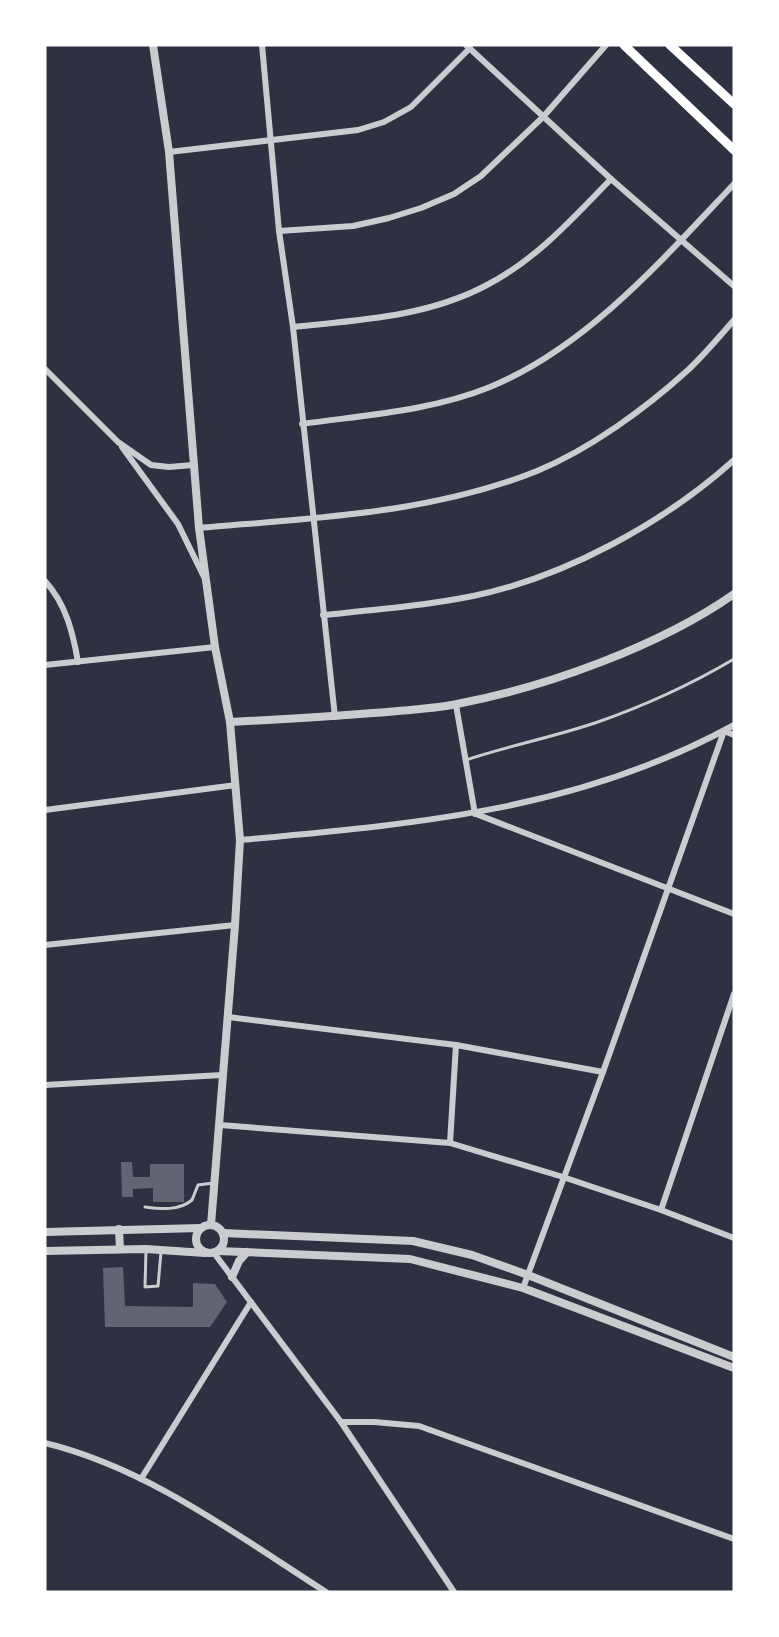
<svg xmlns="http://www.w3.org/2000/svg" width="779" height="1637" viewBox="0 0 779 1637" font-family="'DM Sans',sans-serif">
<style>
.building{fill:#626471}
.lines{fill:none;stroke-linecap:round;stroke-linejoin:round}
.service{stroke:#caccd0;stroke-width:3}
.minor{stroke:#caccd0;stroke-width:6}
.tertiary{stroke:#caccd0;stroke-width:8}
.secondary{stroke:#fff;stroke-width:9}
</style>
<rect width="100%" height="100%" fill="#2d3142"/>
<!-- building -->
<g class="building">
<path d="M121 1162H132L133 1177H150V1164H184V1202H153V1188L133 1189V1197H122Z"/>
<path d="M123 1267 125 1306 193 1307V1283L215 1284 227 1302 210 1327H105L103 1268Z"/>
</g>
<g class="lines">
<!-- service -->
<g class="service">
<path d="M466 760C508 746 553 737 595 723 644 706 690 685 734 659"/>
<path d="M145 1207C161 1209 179 1211 192 1200L198 1185 213 1183"/>
<path d="M146 1250 145 1287 158 1286 161 1252"/>
</g>
<!-- minor -->
<g class="minor">
<path d="M262 45 279 231 293 327 335 717"/>
<path d="M466 45 611 179 734 286"/>
<path d="M169 152 358 130 384 122 411 107 470 48"/>
<path d="M279 231 353 226 389 218 421 208 454 194 481 176 543 117 606 45"/>
<path d="M293 327C358 320 426 317 485 286 535 261 573 218 611 179"/>
<path d="M45 369 118 442 151 465 169 467 193 465"/>
<path d="M302 424C365 415 431 411 490 387 587 347 663 259 734 184"/>
<path d="M122 447 178 524 204 577"/>
<path d="M199 528C312 518 430 514 537 471 590 449 645 409 688 370 704 355 719 337 734 320"/>
<path d="M45 581C66 604 73 633 78 662"/>
<path d="M323 615C373 610 423 606 473 596 565 577 664 523 734 460"/>
<path d="M45 665 215 647"/>
<path d="M456 705 475 814"/>
<path d="M724 731 734 735"/>
<path d="M45 810 236 785"/>
<path d="M476 814 734 914"/>
<path d="M240 840C414 824 578 811 734 725"/>
<path d="M45 945 235 925"/>
<path d="M228 1017 456 1045 603 1072"/>
<path d="M45 1085 222 1075"/>
<path d="M220 1125 450 1143 563 1177 661 1210 734 1238"/>
<path d="M450 1143 456 1045"/>
<path d="M661 1210 734 994"/>
<path d="M214 1253 341 1422 454 1592"/>
<path d="M523 1288 603 1072 724 731"/>
<path d="M341 1422H374L419 1426 734 1539"/>
<path d="M45 1443C148 1468 238 1536 326 1592"/>
<path d="M141 1479 251 1302"/>
</g>
<!-- tertiary -->
<g class="tertiary">
<path d="M153 45 169 152 199 528 215 647 230 722 240 840 235 925 211 1225"/>
<path d="M230 722C287 719 342 716 398 711 418 709 438 708 457 704 546 687 660 646 734 594"/>
<circle cx="210" cy="1239" r="14"/>
<path d="M119 1229 120 1249"/>
<path d="M45 1232 201 1228"/>
<path d="M223 1233 413 1241 472 1255 528 1275 734 1357"/>
<path d="M45 1251 146 1249 205 1253"/>
<path d="M218 1251 410 1259 523 1288 734 1368"/>
<path d="M232 1277 239 1261 247 1252"/>
</g>
<!-- secondary -->
<g class="secondary">
<path d="M624 45 734 150"/>
<path d="M670 45 734 104"/>
</g>
</g>
<!-- border -->
<rect width="779" height="1637" fill="none" stroke="#ffffff" stroke-width="93"/>
</svg>
